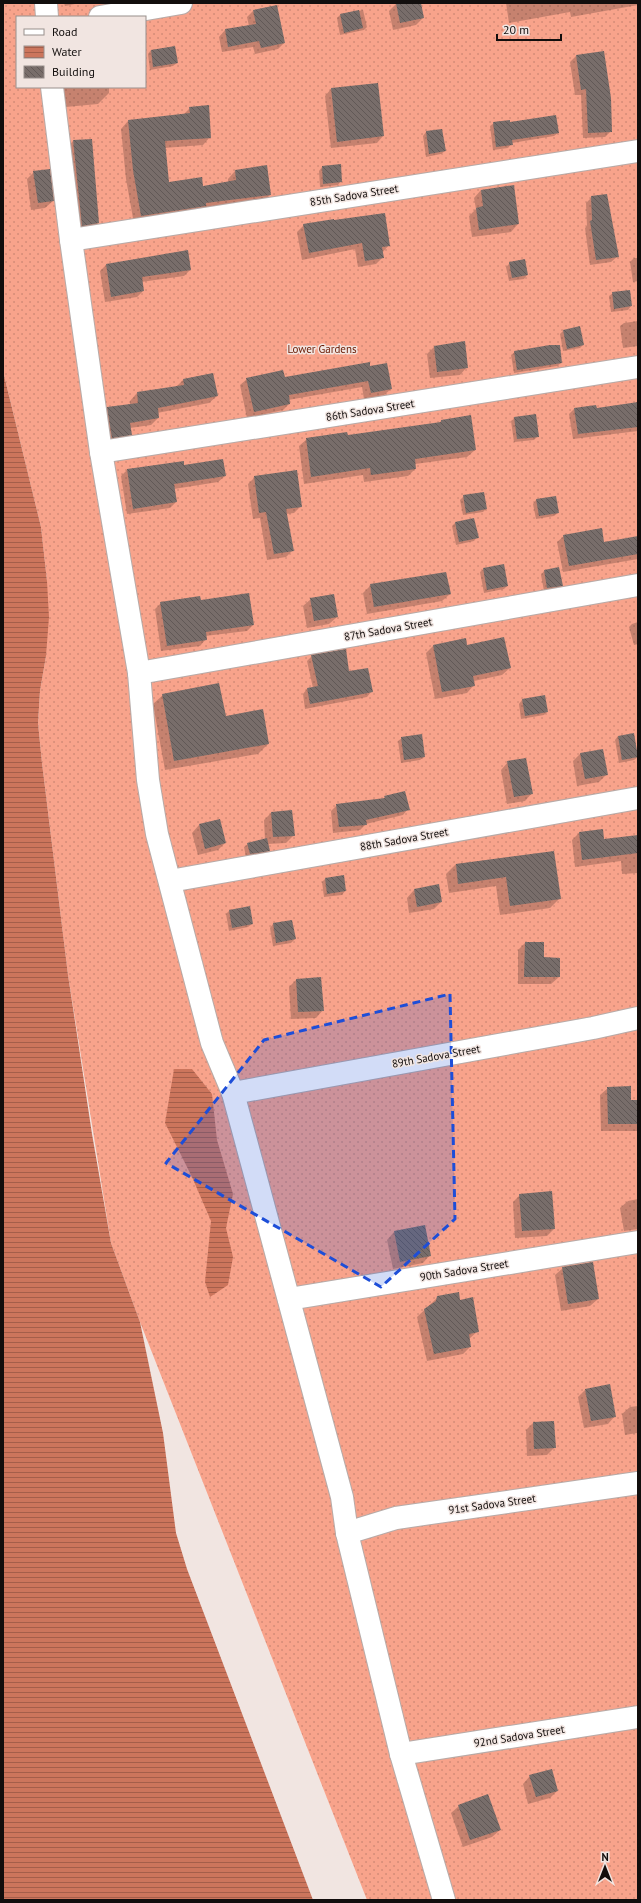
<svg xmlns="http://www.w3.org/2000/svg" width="641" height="1903" viewBox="0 0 641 1903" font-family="'PT Sans',sans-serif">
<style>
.grass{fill:url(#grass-dots);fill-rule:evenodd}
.water{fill:url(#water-rules)}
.shadow{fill:#0003}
.building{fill:url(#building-back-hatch)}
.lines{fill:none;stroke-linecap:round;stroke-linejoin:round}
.street-casing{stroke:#b7aba8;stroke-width:24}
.street{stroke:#fff;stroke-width:22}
.marked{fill:#1d4ed8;fill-opacity:0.2;stroke:#1d4ed8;stroke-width:3;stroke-dasharray:8 5;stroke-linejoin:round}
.labels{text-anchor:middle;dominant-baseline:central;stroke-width:3;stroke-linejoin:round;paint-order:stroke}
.street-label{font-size:11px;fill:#120e0d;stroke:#f1e5e1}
.park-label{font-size:11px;fill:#691900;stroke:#f1e5e1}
</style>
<defs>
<pattern id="grass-dots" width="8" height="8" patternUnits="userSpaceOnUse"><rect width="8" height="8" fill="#f8a38b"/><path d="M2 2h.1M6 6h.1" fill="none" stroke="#d48b77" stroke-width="1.8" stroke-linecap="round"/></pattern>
<pattern id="water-rules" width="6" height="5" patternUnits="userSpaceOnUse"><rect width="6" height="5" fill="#cc755c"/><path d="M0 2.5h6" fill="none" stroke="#a45e4a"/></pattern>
<pattern id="building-back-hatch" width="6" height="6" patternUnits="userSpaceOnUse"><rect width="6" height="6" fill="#786d6a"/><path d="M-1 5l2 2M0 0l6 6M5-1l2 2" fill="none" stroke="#615856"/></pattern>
</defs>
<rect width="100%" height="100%" fill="#f1e5e1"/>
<!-- grass -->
<path class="grass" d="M3 3H638V1900H367L140 1322 111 1243 68 975 42 763 38 723 40 691 46 656 47 581 41 527 3 371ZM17 17H145V87H17Z"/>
<!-- water -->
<g class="water">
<path d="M3 371 41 527 47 581 49 617 46 656 40 691 38 723 42 763 68 975 92 1134 111 1243 140 1322 163 1433 176 1533 187 1569 313 1900H3Z"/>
<path d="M174 1069H192L212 1094 217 1140 233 1194 226 1228 233 1257 228 1285 210 1297 205 1282 211 1221 192 1177 165 1123Z"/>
</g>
<!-- shadow -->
<g class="shadow">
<path d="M64 3H80L65 6Z"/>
<path d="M397 3H420L423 18 416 25 393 30 389 11Z"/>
<path d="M506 3H638V5L571 17 570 12 509 23Z"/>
<path d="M363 10 367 27 364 30 340 35 337 18 340 15Z"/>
<path d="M253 11 284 43 278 49 255 54 253 47 222 52 219 37 225 30 249 26 247 17Z"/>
<path d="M174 47 177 63 173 66 150 70 148 54 151 50Z"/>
<path d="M576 56 611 131 605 137 583 138 581 95H575L570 62Z"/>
<path d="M377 84 383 136 377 143 331 148 325 96 331 89Z"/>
<path d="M49 87H109V93L98 104 55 108Z"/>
<path d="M190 108 210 137 203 145 164 148 168 183 202 187 228 183V179L235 171 270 195 262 203 134 224 126 179 121 129 128 121 183 115Z"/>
<path d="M494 123H509L558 133 554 136 512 143 508 148 493 150 490 126Z"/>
<path d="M441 130 445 151 441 154 426 157 423 136 426 132Z"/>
<path d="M73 141 98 223 91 230 75 232 66 149Z"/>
<path d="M340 165 341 181 338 185 320 187 319 171 322 167Z"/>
<path d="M34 172 53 201 45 208 31 210 27 179Z"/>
<path d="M513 186 518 224 511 232 472 237 469 216 476 209 474 198 481 190Z"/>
<path d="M592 197 618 256 611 262 590 265 585 228 587 226 586 203Z"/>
<path d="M304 225 389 245 382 253 383 257 376 264 358 267 355 249 302 260 297 232Z"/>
<path d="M187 251 190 270 184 276 141 282 143 291 137 297 105 302 100 271 106 265Z"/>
<path d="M634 258H638V281L633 282 630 262Z"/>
<path d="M510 263 527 275 524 279 509 281 506 267Z"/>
<path d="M613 293 631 306 628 310 611 312 609 296Z"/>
<path d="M638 321V346L623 348 620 326 624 323Z"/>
<path d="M563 331 583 345 580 348 563 351 560 334Z"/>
<path d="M464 343 467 367 460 375 430 378 427 354 434 347Z"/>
<path d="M515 352 561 363 557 366 514 373 511 355Z"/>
<path d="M369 368 391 389 384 395 364 399 362 387 288 400 289 404 283 410 247 418 240 385 247 379 284 378Z"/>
<path d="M212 374 217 396 209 403 157 413 158 418 151 425 130 428V434L123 442 104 444 100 415 108 408 130 405V401L137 393 176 387 183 380Z"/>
<path d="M638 403V431L573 439 569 414 574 409H596Z"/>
<path d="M515 418 538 436 534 440 514 442 511 421Z"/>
<path d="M441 421 475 450 467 457 415 464V469L408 476 364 482 363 475 304 484 299 446 307 439 347 437 438 424Z"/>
<path d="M183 466 225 476 218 482 174 489 176 502 170 508 127 514 121 476 127 470Z"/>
<path d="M255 477 301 506 294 513 286 514 293 550 286 557 267 560 260 518 253 519 248 484Z"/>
<path d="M464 496 486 509 483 512 463 515 460 500Z"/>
<path d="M536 500 558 513 554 516 536 519 533 504Z"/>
<path d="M473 519 477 537 474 541 456 545 452 526 455 523Z"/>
<path d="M564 536 604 543 638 537V559L563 572 557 542Z"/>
<path d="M484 569 507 586 504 589 484 593 480 572Z"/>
<path d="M544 571 562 585 559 589 544 591 541 575Z"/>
<path d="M371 585 450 594 442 601 367 614 363 593Z"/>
<path d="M311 599 337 617 329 624 307 628 303 606Z"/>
<path d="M161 603 253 625 247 631 205 636 206 639 200 646 161 651 155 609Z"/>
<path d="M638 622V644L634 645 629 627 632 624Z"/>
<path d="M433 646H467L510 668 502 675 474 681V685L467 693 435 699 426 653Z"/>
<path d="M312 656 371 692 367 697 305 709 303 694 307 689 313 688 307 661Z"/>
<path d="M163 695 268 744 258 754 165 770 153 704Z"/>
<path d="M544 696 547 712 544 715 521 719 519 704 522 700Z"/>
<path d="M618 736 638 757 634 760 619 763 615 740Z"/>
<path d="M402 738 424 757 420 760 401 763 398 741Z"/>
<path d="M580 754 607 774 599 782 577 786 573 761Z"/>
<path d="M508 762 532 793 525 801 507 804 501 770Z"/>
<path d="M385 797 408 809 403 815 366 824 360 830 333 833 331 811 337 805 382 800Z"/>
<path d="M271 813 294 835 286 843 267 844 269 850 265 854 246 857 244 847 248 844 265 840 264 820Z"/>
<path d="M199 825 225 843 218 850 198 855 192 833Z"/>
<path d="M579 833 603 840 638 836V873L622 874 621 861 575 867 572 840Z"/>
<path d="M553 852 560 898 550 908 500 915 496 886 449 893 446 874 456 864Z"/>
<path d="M325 879 345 891 342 895 324 897 322 882Z"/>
<path d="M414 890 441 902 434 909 409 913 407 898Z"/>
<path d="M229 911 252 924 248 927 229 931 226 914Z"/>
<path d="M273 924 295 939 291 943 273 946 270 928Z"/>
<path d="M525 943 543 958 559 977 551 984H518V950Z"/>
<path d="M296 980 323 1010 316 1018 291 1019 289 987Z"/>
<path d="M608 1088 630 1101H638V1131H601L600 1095Z"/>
<path d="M520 1195 554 1229 547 1236 515 1238 513 1202Z"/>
<path d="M638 1199V1229L624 1231 620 1208 628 1201Z"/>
<path d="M394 1232 430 1255 423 1263 393 1269 387 1240Z"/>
<path d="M563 1268 598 1299 590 1306 561 1311 555 1275Z"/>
<path d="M438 1297 459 1301 478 1331 469 1339 470 1347 463 1354 427 1361 417 1317Z"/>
<path d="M585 1390 615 1416 608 1424 584 1428 578 1397Z"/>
<path d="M638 1406V1439L637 1433 625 1435 622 1414 630 1407Z"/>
<path d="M533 1423 555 1447 547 1455 527 1456 526 1430Z"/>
<path d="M530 1776 557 1791 550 1798 528 1804 523 1784Z"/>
<path d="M459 1806 500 1830 492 1837 463 1847 451 1813Z"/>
</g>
<!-- building -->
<g class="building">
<path d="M396 3H421L424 18 400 23Z"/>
<path d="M277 5 285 43 261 48 259 41 228 47 225 29 256 24 253 10Z"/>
<path d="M359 10 363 28 344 33 340 14Z"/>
<path d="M175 46 178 63 153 67 151 50Z"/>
<path d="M604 51 611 98 612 132 588 133 586 89 581 90 576 55Z"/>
<path d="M378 83 384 136 337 142 331 88Z"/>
<path d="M209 105 211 138 165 141 169 182 202 177 203 186 236 180 235 170 267 165 271 195 206 203V206L141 216 133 170 128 120 190 113 189 107Z"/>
<path d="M556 115 559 133 512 140 513 145 496 147 493 122 510 120V122Z"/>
<path d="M442 129 446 151 429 154 426 131Z"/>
<path d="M92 139 99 223 82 226 73 140Z"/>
<path d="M341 164 342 182 323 184 322 166Z"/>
<path d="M50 169 54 201 38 203 33 171Z"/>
<path d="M514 185 519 224 479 230 476 208 483 206 481 190Z"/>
<path d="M607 194 619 257 596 260 590 221 592 220 591 196Z"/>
<path d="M385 213 390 246 382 247 384 258 365 261 362 243 309 253 303 224 334 219V220Z"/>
<path d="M188 250 191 270 142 277 144 291 111 297 106 264Z"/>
<path d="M525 259 528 275 512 278 509 262Z"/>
<path d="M630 290 632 306 614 309 612 292Z"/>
<path d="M580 326 584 345 567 349 563 330Z"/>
<path d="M465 341 468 368 437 372 434 346Z"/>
<path d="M550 345H560L562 363 517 370 514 351Z"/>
<path d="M370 362V366L387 363 392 389 371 393 368 381 289 395 290 404 254 412 246 378 283 370 285 377Z"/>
<path d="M213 373 218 396 158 408 159 418 130 423 132 435 112 438 107 407 138 403 137 392 184 385 183 379Z"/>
<path d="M638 402V427L578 434 574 408 596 405 597 408Z"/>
<path d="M536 414 539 437 517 439 514 417Z"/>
<path d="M471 415 476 450 415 459 416 469 371 475 370 468 311 477 306 438 347 432 348 435 441 422V420Z"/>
<path d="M223 459 226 476 174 484 177 502 133 509 127 469 184 461V465Z"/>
<path d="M297 470 302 507 286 509 294 551 274 554 266 512 259 513 254 476Z"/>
<path d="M484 492 487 509 466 513 463 495Z"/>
<path d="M556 496 559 513 539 516 536 499Z"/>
<path d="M474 518 479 538 459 542 455 522Z"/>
<path d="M602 528 604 542 638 536V554L569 566 563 535Z"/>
<path d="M504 564 508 586 487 590 483 568Z"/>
<path d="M559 567 563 586 547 588 544 570Z"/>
<path d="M446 572 451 594 374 607 370 584Z"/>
<path d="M249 593 254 625 206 632 207 640 167 646 160 602 200 596 201 600Z"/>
<path d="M334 594 338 617 314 621 310 598Z"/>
<path d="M504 637 511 668 473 676 475 686 442 692 433 645 466 638 467 645Z"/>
<path d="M346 649 349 671 368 668 373 692 310 704 307 688 318 686 311 655Z"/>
<path d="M219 683 226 716 263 709 269 744 174 761 162 694Z"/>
<path d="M545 695 548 712 525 716 522 699Z"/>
<path d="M634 733 638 757 622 760 618 736Z"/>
<path d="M422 734 425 757 404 760 401 737Z"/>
<path d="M603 749 608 775 585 779 580 753Z"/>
<path d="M526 758 533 794 514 797 507 761Z"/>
<path d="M405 791 410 810 366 820 367 825 339 827 336 804 385 798 384 796Z"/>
<path d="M292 810 295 836 273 837 271 812Z"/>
<path d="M220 819 226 843 205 849 199 824Z"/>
<path d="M603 829 604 839 638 835V853L582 860 579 832Z"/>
<path d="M267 838 270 851 250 854 247 843Z"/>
<path d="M554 851 561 899 510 906 506 877 458 884 456 864Z"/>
<path d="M344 875 346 891 327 894 325 878Z"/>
<path d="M439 884 442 902 417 907 414 889Z"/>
<path d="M250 906 253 924 232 928 229 910Z"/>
<path d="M292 920 296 939 276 943 273 923Z"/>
<path d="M525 942H544V957L560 958V977H524Z"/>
<path d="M321 977 324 1011 298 1012 296 979Z"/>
<path d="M631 1086V1100H638V1124H608L607 1087Z"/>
<path d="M552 1191 555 1229 522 1231 519 1194Z"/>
<path d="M425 1225 431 1256 400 1262 394 1231Z"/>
<path d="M593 1262 599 1299 568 1304 562 1267Z"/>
<path d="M459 1292 460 1300 473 1297 479 1332 469 1334 471 1347 434 1354 424 1309 436 1301 437 1296Z"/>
<path d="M610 1384 616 1417 591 1421 585 1389Z"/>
<path d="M554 1421 556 1448 534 1449 533 1422Z"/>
<path d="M552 1769 558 1791 536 1797 529 1775Z"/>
<path d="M488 1794 501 1830 470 1840 458 1805Z"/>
</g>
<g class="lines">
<!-- street casing -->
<g class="street-casing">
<g id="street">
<path d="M46 3 47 17"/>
<path d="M100 17 181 3"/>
<path d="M52 87 71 240 101 452 139 673 148 780 157 834 212 1043 233 1093 342 1497 347 1533 401 1754 444 1900"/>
<path d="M71 240 638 151"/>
<path d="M101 452 638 367"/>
<path d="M139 673 638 585"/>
<path d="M170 881 638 798"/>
<path d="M233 1093 593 1028 638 1018"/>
<path d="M289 1299 638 1242"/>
<path d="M347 1533 396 1518 638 1483"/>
<path d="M401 1754 638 1717"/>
</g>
</g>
<!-- street -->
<use href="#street" class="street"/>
</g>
<!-- marked area -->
<path class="marked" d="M450 994 455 1219 381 1287 166 1163 264 1040Z"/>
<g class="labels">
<!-- street labels -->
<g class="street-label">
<text transform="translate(354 195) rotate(-9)">85th Sadova Street</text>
<text transform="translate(370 410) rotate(-9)">86th Sadova Street</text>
<text transform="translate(388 629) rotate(-10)">87th Sadova Street</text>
<text transform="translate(404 839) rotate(-10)">88th Sadova Street</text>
<text transform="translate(436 1056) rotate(-10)">89th Sadova Street</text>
<text transform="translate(464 1270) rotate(-9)">90th Sadova Street</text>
<text transform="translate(492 1504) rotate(-8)">91st Sadova Street</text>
<text transform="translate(519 1736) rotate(-9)">92nd Sadova Street</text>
</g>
<!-- park labels -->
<g class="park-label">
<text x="322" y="349">Lower Gardens</text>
</g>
</g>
<!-- border -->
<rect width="641" height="1903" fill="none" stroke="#120e0d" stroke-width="8"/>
<!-- legend -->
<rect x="16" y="16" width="130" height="72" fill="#f1e5e1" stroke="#988f8c"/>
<rect x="24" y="29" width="20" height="6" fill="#ffffff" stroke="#988f8c"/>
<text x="52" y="36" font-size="12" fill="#120e0d">Road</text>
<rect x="24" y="46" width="20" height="12" fill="url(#water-rules)" stroke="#988f8c"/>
<text x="52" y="56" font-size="12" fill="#120e0d">Water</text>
<rect x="24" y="66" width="20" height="12" fill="url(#building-back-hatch)" stroke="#988f8c"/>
<text x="52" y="76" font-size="12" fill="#120e0d">Building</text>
<!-- north arrow -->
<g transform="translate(605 1867)" stroke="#f1e5e1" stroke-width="3" paint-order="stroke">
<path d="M0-3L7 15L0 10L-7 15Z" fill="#120e0d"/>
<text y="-6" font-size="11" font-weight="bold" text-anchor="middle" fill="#120e0d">N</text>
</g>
<!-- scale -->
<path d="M497 34v6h64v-6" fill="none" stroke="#120e0d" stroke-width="2"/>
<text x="503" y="34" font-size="12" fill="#120e0d" stroke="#f1e5e1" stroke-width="3" paint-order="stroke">20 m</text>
</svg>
